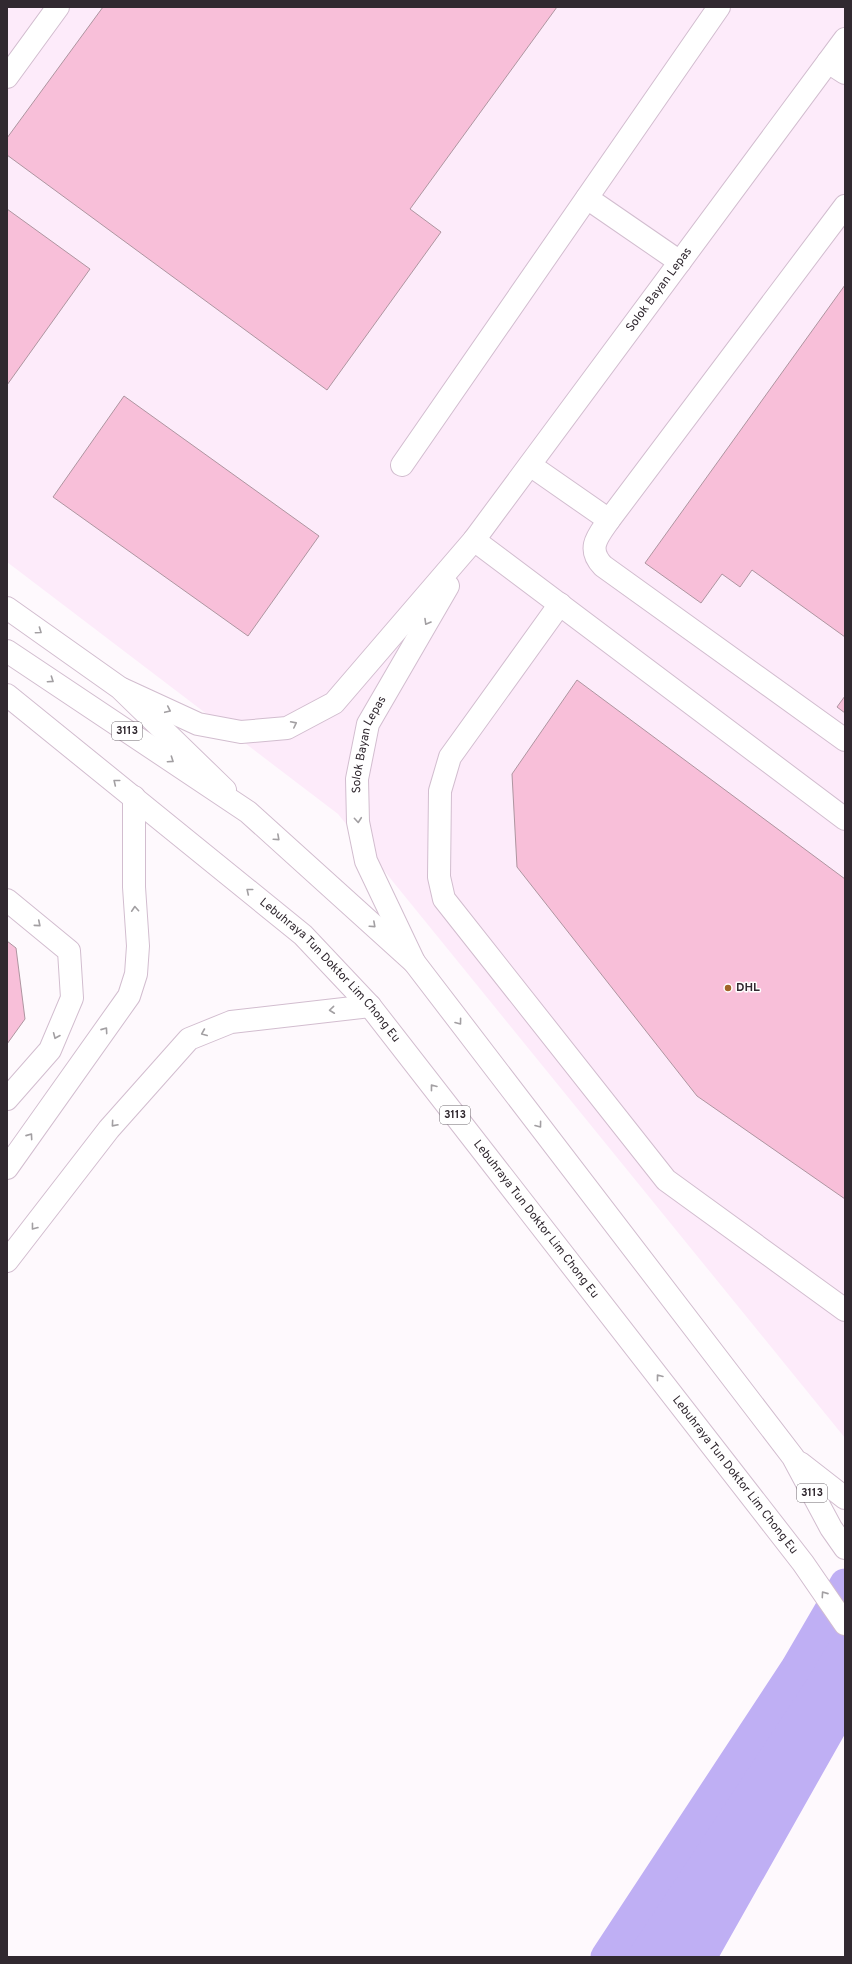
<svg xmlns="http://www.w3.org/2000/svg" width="852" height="1964" viewBox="0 0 852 1964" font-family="Overpass,sans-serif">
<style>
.built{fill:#fdebfa}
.water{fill:#bfaff4}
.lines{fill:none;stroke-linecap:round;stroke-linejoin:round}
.canal{stroke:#bfaff4;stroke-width:31}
.building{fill:#f8bfd9;stroke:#ae95a0}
.minor-casing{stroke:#d2bdcf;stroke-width:24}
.major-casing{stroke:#d2bdcf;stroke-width:24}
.highway-casing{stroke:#d2bdcf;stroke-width:24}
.minor{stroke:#fff;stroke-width:22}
.major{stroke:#fff;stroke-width:22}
.highway{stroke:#fff;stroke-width:22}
.oneway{stroke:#a29fa2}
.poi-dot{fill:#a06427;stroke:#fff;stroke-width:1.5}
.labels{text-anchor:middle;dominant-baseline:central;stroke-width:3;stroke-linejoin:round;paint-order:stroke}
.shield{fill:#fff;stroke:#6f696e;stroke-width:1}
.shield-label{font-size:11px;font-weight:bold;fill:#312930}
.street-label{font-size:12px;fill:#312930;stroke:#fff}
.poi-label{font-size:12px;font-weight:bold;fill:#312930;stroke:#fff;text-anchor:start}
</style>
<rect width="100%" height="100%" fill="#fef9fd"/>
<!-- built -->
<path class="built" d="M7 7H845V1438L338 814 7 562Z"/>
<!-- water -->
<path class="water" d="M845 1584V1734L719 1957H606L796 1668Z"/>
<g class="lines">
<!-- canal -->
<path class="canal" d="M606 1957 796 1668 845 1584"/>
</g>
<!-- building -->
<g class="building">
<path d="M103 7H557L410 209 441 232 327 390 7 155V138Z"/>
<path d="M7 209 90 269 7 385Z"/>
<path d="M845 285V637L752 570 740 587 722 574 701 603 645 563Z"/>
<path d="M124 396 319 536 248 636 53 497Z"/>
<path d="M577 680 845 879V1199L697 1096 517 867 512 774Z"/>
<path d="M845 696V713L837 707Z"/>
<path d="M7 941 16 948 25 1019 7 1044Z"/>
</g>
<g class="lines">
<!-- minor casing -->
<g class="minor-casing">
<g id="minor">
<path d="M828 62 845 73"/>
<path d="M7 77 58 7"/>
<path d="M587 198 680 262"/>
<path d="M402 465 719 7"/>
<path d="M530 465 609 520 845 206"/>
<path d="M609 520C598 536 586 548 603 566L845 740"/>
<path d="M474 540 845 819"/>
<path d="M560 604 450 757 440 791 439 877 444 899 666 1180 845 1310"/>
<path id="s1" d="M122 689 198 724 241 732 287 728 334 703 474 540 845 39"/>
<path d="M7 900 69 951 72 998 50 1050 7 1099"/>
<path id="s2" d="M414 962 366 861 358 822 357 779 368 724 448 586"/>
<path d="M7 1168 129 996 136 974 138 946 134 887V797"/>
<path d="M7 1261 109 1129 189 1039 231 1022 370 1006"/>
</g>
</g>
<!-- major casing -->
<g class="major-casing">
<path id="major" d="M7 608 120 688 225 790"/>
</g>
<!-- highway casing -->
<g class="highway-casing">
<g id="highway">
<path d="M7 651 248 812 414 962 793 1457 831 1528 845 1548"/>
<path id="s3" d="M7 695 303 935 370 1006 803 1563 845 1624"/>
<path d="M800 1463 845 1498"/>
</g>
</g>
<!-- minor -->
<use href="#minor" class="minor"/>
<!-- major -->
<use href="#major" class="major"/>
<!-- highway -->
<use href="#highway" class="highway"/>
</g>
<!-- one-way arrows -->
<defs><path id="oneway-chevron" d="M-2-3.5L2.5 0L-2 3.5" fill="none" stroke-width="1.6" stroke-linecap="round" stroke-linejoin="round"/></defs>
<g class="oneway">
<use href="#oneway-chevron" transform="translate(427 622) rotate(120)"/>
<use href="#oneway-chevron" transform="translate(39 631) rotate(35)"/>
<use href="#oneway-chevron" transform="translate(51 680) rotate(34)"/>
<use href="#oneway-chevron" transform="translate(168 710) rotate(25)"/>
<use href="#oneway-chevron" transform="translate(294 724) rotate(-27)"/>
<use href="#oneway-chevron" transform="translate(171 760) rotate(34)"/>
<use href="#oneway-chevron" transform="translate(116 782) rotate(-141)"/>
<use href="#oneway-chevron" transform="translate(358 820) rotate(85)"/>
<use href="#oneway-chevron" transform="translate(277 838) rotate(42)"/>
<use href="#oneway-chevron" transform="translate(249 891) rotate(-141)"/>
<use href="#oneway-chevron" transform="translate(135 909) rotate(-94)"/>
<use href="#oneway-chevron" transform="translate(38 924) rotate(40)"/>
<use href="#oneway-chevron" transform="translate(373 925) rotate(42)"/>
<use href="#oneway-chevron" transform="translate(332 1010) rotate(174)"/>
<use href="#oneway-chevron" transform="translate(459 1022) rotate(53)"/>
<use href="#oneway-chevron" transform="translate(105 1030) rotate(-55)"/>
<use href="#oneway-chevron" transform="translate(204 1033) rotate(157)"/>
<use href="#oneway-chevron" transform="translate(56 1036) rotate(113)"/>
<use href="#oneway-chevron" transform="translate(433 1087) rotate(-128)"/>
<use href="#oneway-chevron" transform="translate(114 1124) rotate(131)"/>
<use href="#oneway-chevron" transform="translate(539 1125) rotate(53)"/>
<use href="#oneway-chevron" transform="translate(30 1136) rotate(-55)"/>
<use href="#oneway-chevron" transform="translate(34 1227) rotate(128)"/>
<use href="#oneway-chevron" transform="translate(659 1377) rotate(-128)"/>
<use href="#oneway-chevron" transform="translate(824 1594) rotate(-125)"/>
</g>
<!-- markers -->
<circle class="poi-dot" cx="728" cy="988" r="4"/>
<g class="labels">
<!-- shield labels -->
<g class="shield">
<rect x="112" y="722" width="30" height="18" rx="3"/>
<rect x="440" y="1106" width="30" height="18" rx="3"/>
<rect x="797" y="1484" width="30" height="18" rx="3"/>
</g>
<g class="shield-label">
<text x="127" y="731">3113</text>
<text x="455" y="1115">3113</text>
<text x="812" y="1493">3113</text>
</g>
<!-- street labels -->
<g class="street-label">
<text stroke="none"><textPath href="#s1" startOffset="753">Solok Bayan Lepas</textPath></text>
<text stroke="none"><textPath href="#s2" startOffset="231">Solok Bayan Lepas</textPath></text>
<text stroke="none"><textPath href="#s3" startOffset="425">Lebuhraya Tun Doktor Lim Chong Eu</textPath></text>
<text stroke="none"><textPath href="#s3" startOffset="749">Lebuhraya Tun Doktor Lim Chong Eu</textPath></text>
<text stroke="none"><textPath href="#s3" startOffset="1073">Lebuhraya Tun Doktor Lim Chong Eu</textPath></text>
</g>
<!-- poi labels -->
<g class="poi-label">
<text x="736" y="988">DHL</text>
</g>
</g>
<!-- border -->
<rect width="852" height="1964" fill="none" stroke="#312930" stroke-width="16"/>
</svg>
